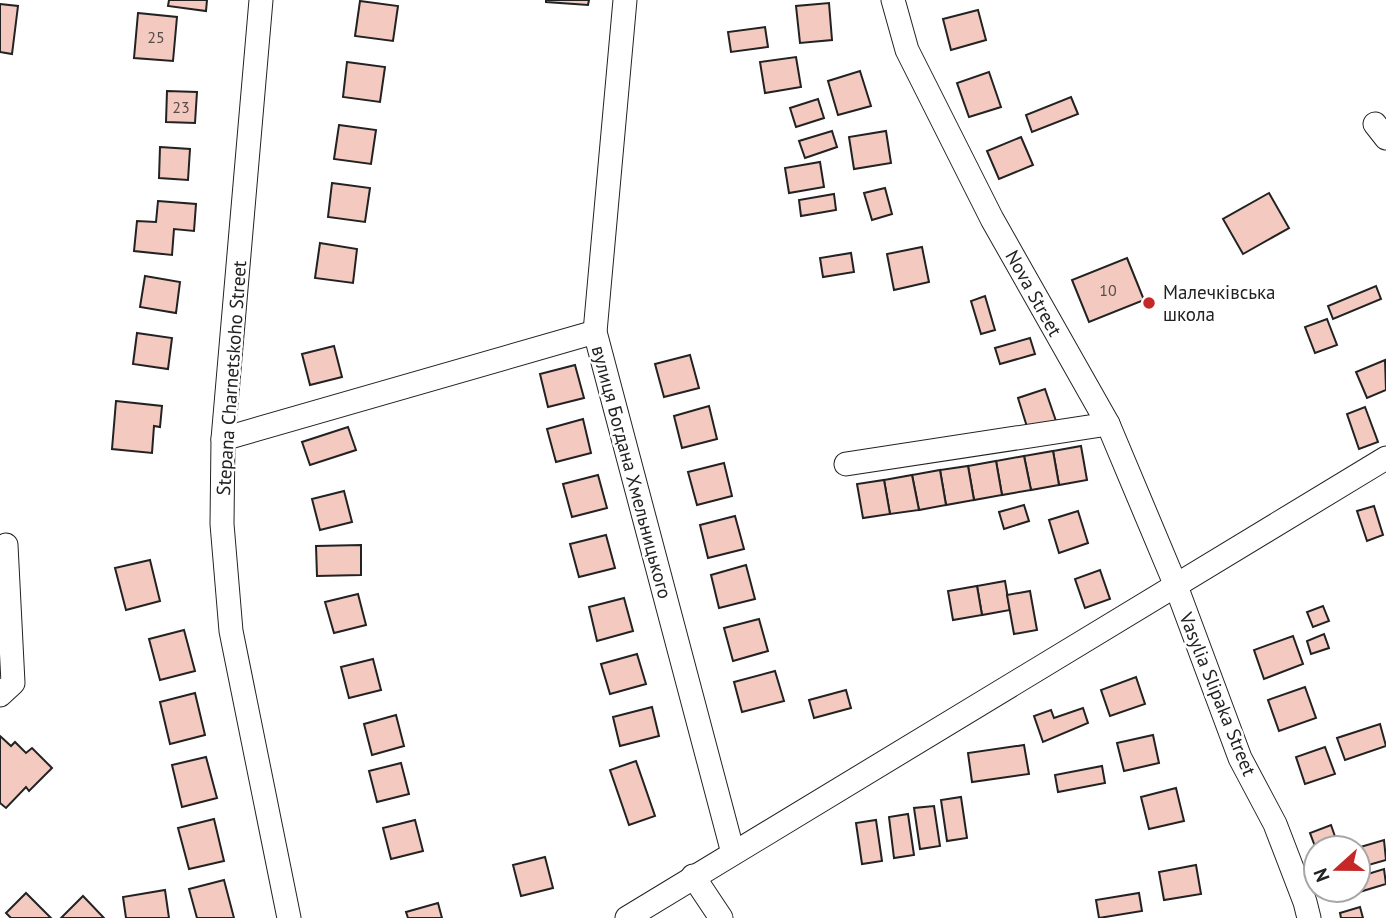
<svg xmlns="http://www.w3.org/2000/svg" width="1386" height="918" viewBox="0 0 1386 918" font-family="'PT Sans',sans-serif">
<style>
.building{fill:#f3c9c0;stroke:#222;stroke-width:2}
.lines{fill:none;stroke-linecap:round;stroke-linejoin:round}
.minor-casing{stroke:#222;stroke-width:25}
.minor{stroke:#fff;stroke-width:23}
.poi-dot{fill:#c62828;stroke:#fff;stroke-width:2.5}
.labels{text-anchor:middle;dominant-baseline:central;stroke-width:5;stroke-linejoin:round;paint-order:stroke}
.number-label{font-size:16px;fill:#564c4a}
.poi-label{font-size:19px;fill:#222;stroke:#fff;text-anchor:start}
.street-label{font-size:19px;fill:#222;stroke:#fff}
</style>
<rect width="100%" height="100%" fill="#fff"/>
<!-- building -->
<g class="building">
<path d="M169 0H207L206 11 168 6Z"/>
<path d="M546 0H589L588 5 546 2Z"/>
<path d="M360 1 398 6 393 41 355 36Z"/>
<path d="M829 3 832 40 800 43 796 6Z"/>
<path d="M0 4 18 6 12 54 0 52Z"/>
<path d="M978 10 986 40 951 50 943 19Z"/>
<path d="M138 13 177 17 173 61 134 58Z"/>
<path d="M765 27 768 47 731 52 728 32Z"/>
<path d="M796 57 801 87 765 93 760 62Z"/>
<path d="M347 62 385 67 380 102 343 97Z"/>
<path d="M860 71 871 106 838 115 828 81Z"/>
<path d="M989 72 1001 107 969 117 957 83Z"/>
<path d="M167 91 197 92 195 123 166 122Z"/>
<path d="M1071 97 1078 114 1032 132 1026 115Z"/>
<path d="M818 99 824 118 796 127 790 108Z"/>
<path d="M339 125 376 130 371 164 334 159Z"/>
<path d="M832 131 837 147 805 158 799 141Z"/>
<path d="M886 131 891 163 854 169 849 137Z"/>
<path d="M1021 137 1033 165 999 179 987 151Z"/>
<path d="M160 147 190 149 188 180 159 178Z"/>
<path d="M820 162 824 187 789 193 785 168Z"/>
<path d="M332 183 370 188 365 222 328 217Z"/>
<path d="M885 188 892 214 872 220 864 193Z"/>
<path d="M1269 193 1289 228 1243 254 1223 219Z"/>
<path d="M834 194 836 210 801 216 799 200Z"/>
<path d="M158 201 196 204 194 231 174 229 172 255 134 251 137 221 156 222Z"/>
<path d="M320 243 357 249 353 283 315 278Z"/>
<path d="M922 247 929 282 894 290 887 254Z"/>
<path d="M851 253 854 272 823 277 820 258Z"/>
<path d="M1127 258 1144 300 1089 322 1072 280Z"/>
<path d="M145 276 180 282 176 313 140 307Z"/>
<path d="M1376 286 1381 299 1333 319 1328 306Z"/>
<path d="M985 296 995 330 981 334 971 301Z"/>
<path d="M1327 319 1337 345 1315 353 1305 327Z"/>
<path d="M137 333 172 338 168 369 133 364Z"/>
<path d="M1030 338 1035 354 1000 364 995 348Z"/>
<path d="M334 346 342 377 310 385 302 354Z"/>
<path d="M690 355 699 388 664 397 655 364Z"/>
<path d="M1385 360 1386 390 1367 398 1356 372Z"/>
<path d="M575 365 584 398 548 407 540 374Z"/>
<path d="M1045 389 1056 421 1028 430 1018 398Z"/>
<path d="M116 401 162 406 160 427 154 426 152 453 112 449Z"/>
<path d="M709 406 717 439 682 448 674 416Z"/>
<path d="M1365 407 1378 442 1359 449 1347 414Z"/>
<path d="M583 419 591 453 556 462 547 429Z"/>
<path d="M348 427 356 450 310 465 302 442Z"/>
<path d="M1081 446 1087 480 1059 485 1053 451Z"/>
<path d="M1053 451 1059 485 1031 490 1024 456Z"/>
<path d="M1024 456 1031 490 1002 495 996 461Z"/>
<path d="M996 461 1002 495 974 500 968 466Z"/>
<path d="M724 463 732 496 697 505 688 472Z"/>
<path d="M968 466 974 500 946 505 940 470Z"/>
<path d="M940 470 946 505 919 510 912 475Z"/>
<path d="M598 475 607 508 572 517 563 484Z"/>
<path d="M912 475 919 510 890 514 884 480Z"/>
<path d="M884 480 890 514 863 518 857 484Z"/>
<path d="M344 491 352 522 320 530 312 499Z"/>
<path d="M1024 505 1029 521 1004 529 999 512Z"/>
<path d="M1374 506 1383 535 1367 541 1357 511Z"/>
<path d="M1078 511 1088 543 1059 553 1049 520Z"/>
<path d="M735 516 744 549 708 558 700 525Z"/>
<path d="M606 535 615 568 579 577 570 544Z"/>
<path d="M361 545V575L317 576 316 546Z"/>
<path d="M150 560 160 601 126 610 115 568Z"/>
<path d="M746 565 755 599 719 608 711 575Z"/>
<path d="M1100 570 1110 599 1085 608 1075 579Z"/>
<path d="M1005 581 1010 610 982 615 977 586Z"/>
<path d="M977 586 982 615 953 620 948 591Z"/>
<path d="M1030 591 1037 630 1014 634 1007 595Z"/>
<path d="M358 594 366 625 334 633 325 602Z"/>
<path d="M624 598 633 631 597 641 589 607Z"/>
<path d="M1323 606 1329 621 1313 627 1307 612Z"/>
<path d="M759 619 768 651 733 661 724 628Z"/>
<path d="M184 630 195 671 160 680 149 639Z"/>
<path d="M1324 634 1329 648 1311 654 1307 641Z"/>
<path d="M1293 636 1303 664 1264 679 1254 650Z"/>
<path d="M637 654 646 684 610 694 601 664Z"/>
<path d="M373 659 381 690 349 698 341 667Z"/>
<path d="M775 671 784 701 742 712 734 682Z"/>
<path d="M1136 677 1145 704 1110 716 1101 690Z"/>
<path d="M1305 687 1316 718 1279 731 1268 700Z"/>
<path d="M846 690 851 708 814 718 809 700Z"/>
<path d="M195 693 205 735 170 744 160 702Z"/>
<path d="M652 707 659 736 620 746 613 717Z"/>
<path d="M1083 708 1088 723 1043 742 1034 716 1051 710 1054 718Z"/>
<path d="M396 715 404 746 372 755 364 724Z"/>
<path d="M1380 724 1386 746 1345 760 1337 738Z"/>
<path d="M1153 735 1159 763 1124 771 1117 743Z"/>
<path d="M0 736 11 746 15 742 26 753 32 748 52 768 29 791 26 787 6 808 0 803Z"/>
<path d="M1024 745 1029 774 972 782 968 753Z"/>
<path d="M1325 747 1335 774 1305 784 1296 757Z"/>
<path d="M206 757 217 798 182 807 172 765Z"/>
<path d="M636 761 655 816 629 825 610 770Z"/>
<path d="M401 763 409 794 377 802 369 771Z"/>
<path d="M1102 766 1105 783 1058 792 1055 775Z"/>
<path d="M1176 788 1184 821 1149 829 1141 797Z"/>
<path d="M961 797 967 838 947 841 941 800Z"/>
<path d="M934 806 940 846 920 849 914 808Z"/>
<path d="M908 814 914 855 894 858 889 817Z"/>
<path d="M214 819 224 861 189 869 178 828Z"/>
<path d="M415 820 423 851 391 859 383 828Z"/>
<path d="M876 820 882 861 862 864 856 823Z"/>
<path d="M1331 825 1339 848 1316 849 1310 833Z"/>
<path d="M1384 840 1386 860 1358 868 1357 848Z"/>
<path d="M545 857 553 888 521 896 513 865Z"/>
<path d="M1196 865 1201 894 1164 900 1159 872Z"/>
<path d="M1384 869 1386 884 1356 893 1358 877Z"/>
<path d="M224 880 234 918H197L189 889Z"/>
<path d="M165 890 169 918H126L123 897Z"/>
<path d="M26 893 51 918H11L6 913Z"/>
<path d="M1139 893 1142 911 1099 918 1096 900Z"/>
<path d="M83 896 104 918H61Z"/>
<path d="M438 903 442 918H408L406 912Z"/>
<path d="M1360 907 1363 918H1341L1340 913Z"/>
</g>
<g class="lines">
<!-- minor casing -->
<g class="minor-casing">
<g id="minor">
<path d="M261 0 223 439 222 524 231 631 289 918"/>
<path d="M625 0 595 332 733 853"/>
<path d="M893 0 907 50 992 219 1108 424 1176 586 1240 758 1275 824 1305 902 1309 918"/>
<path d="M1375 124 1386 138"/>
<path d="M223 439 595 332"/>
<path d="M846 464 1108 424"/>
<path d="M0 695 13 683 6 545"/>
<path d="M693 876 721 918"/>
<path d="M627 918 1386 458"/>
</g>
</g>
<!-- minor -->
<use href="#minor" class="minor"/>
</g>
<!-- markers -->
<circle class="poi-dot" cx="1149" cy="303" r="7"/>
<g class="labels">
<!-- number labels -->
<g class="number-label">
<text x="156" y="37">25</text>
<text x="181" y="107">23</text>
<text x="1108" y="290">10</text>
</g>
<!-- poi labels -->
<g class="poi-label">
<text x="1163" y="292">Малечківська<tspan x="1163" dy="22">школа</tspan></text>
</g>
<!-- street labels -->
<g class="street-label">
<text transform="translate(1034 293) rotate(61)">Nova Street</text>
<text transform="translate(231 378) rotate(-86)">Stepana Charnetskoho Street</text>
<text transform="translate(632 472) rotate(75)">вулиця Богдана Хмельницького</text>
<text transform="translate(1218 694) rotate(68)">Vasylia Slipaka Street</text>
</g>
</g>
<!-- north arrow -->
<g transform="translate(1337 869) rotate(249)"><circle r="33" fill="#ffffff" stroke="#a7a7a7" stroke-width="2"/>
<path d="M0-5L12 26L0 18L-12 26Z" fill="#c62828"/>
<text y="-10" font-size="19" font-weight="bold" text-anchor="middle" fill="#222222">N</text>
</g>
</svg>
